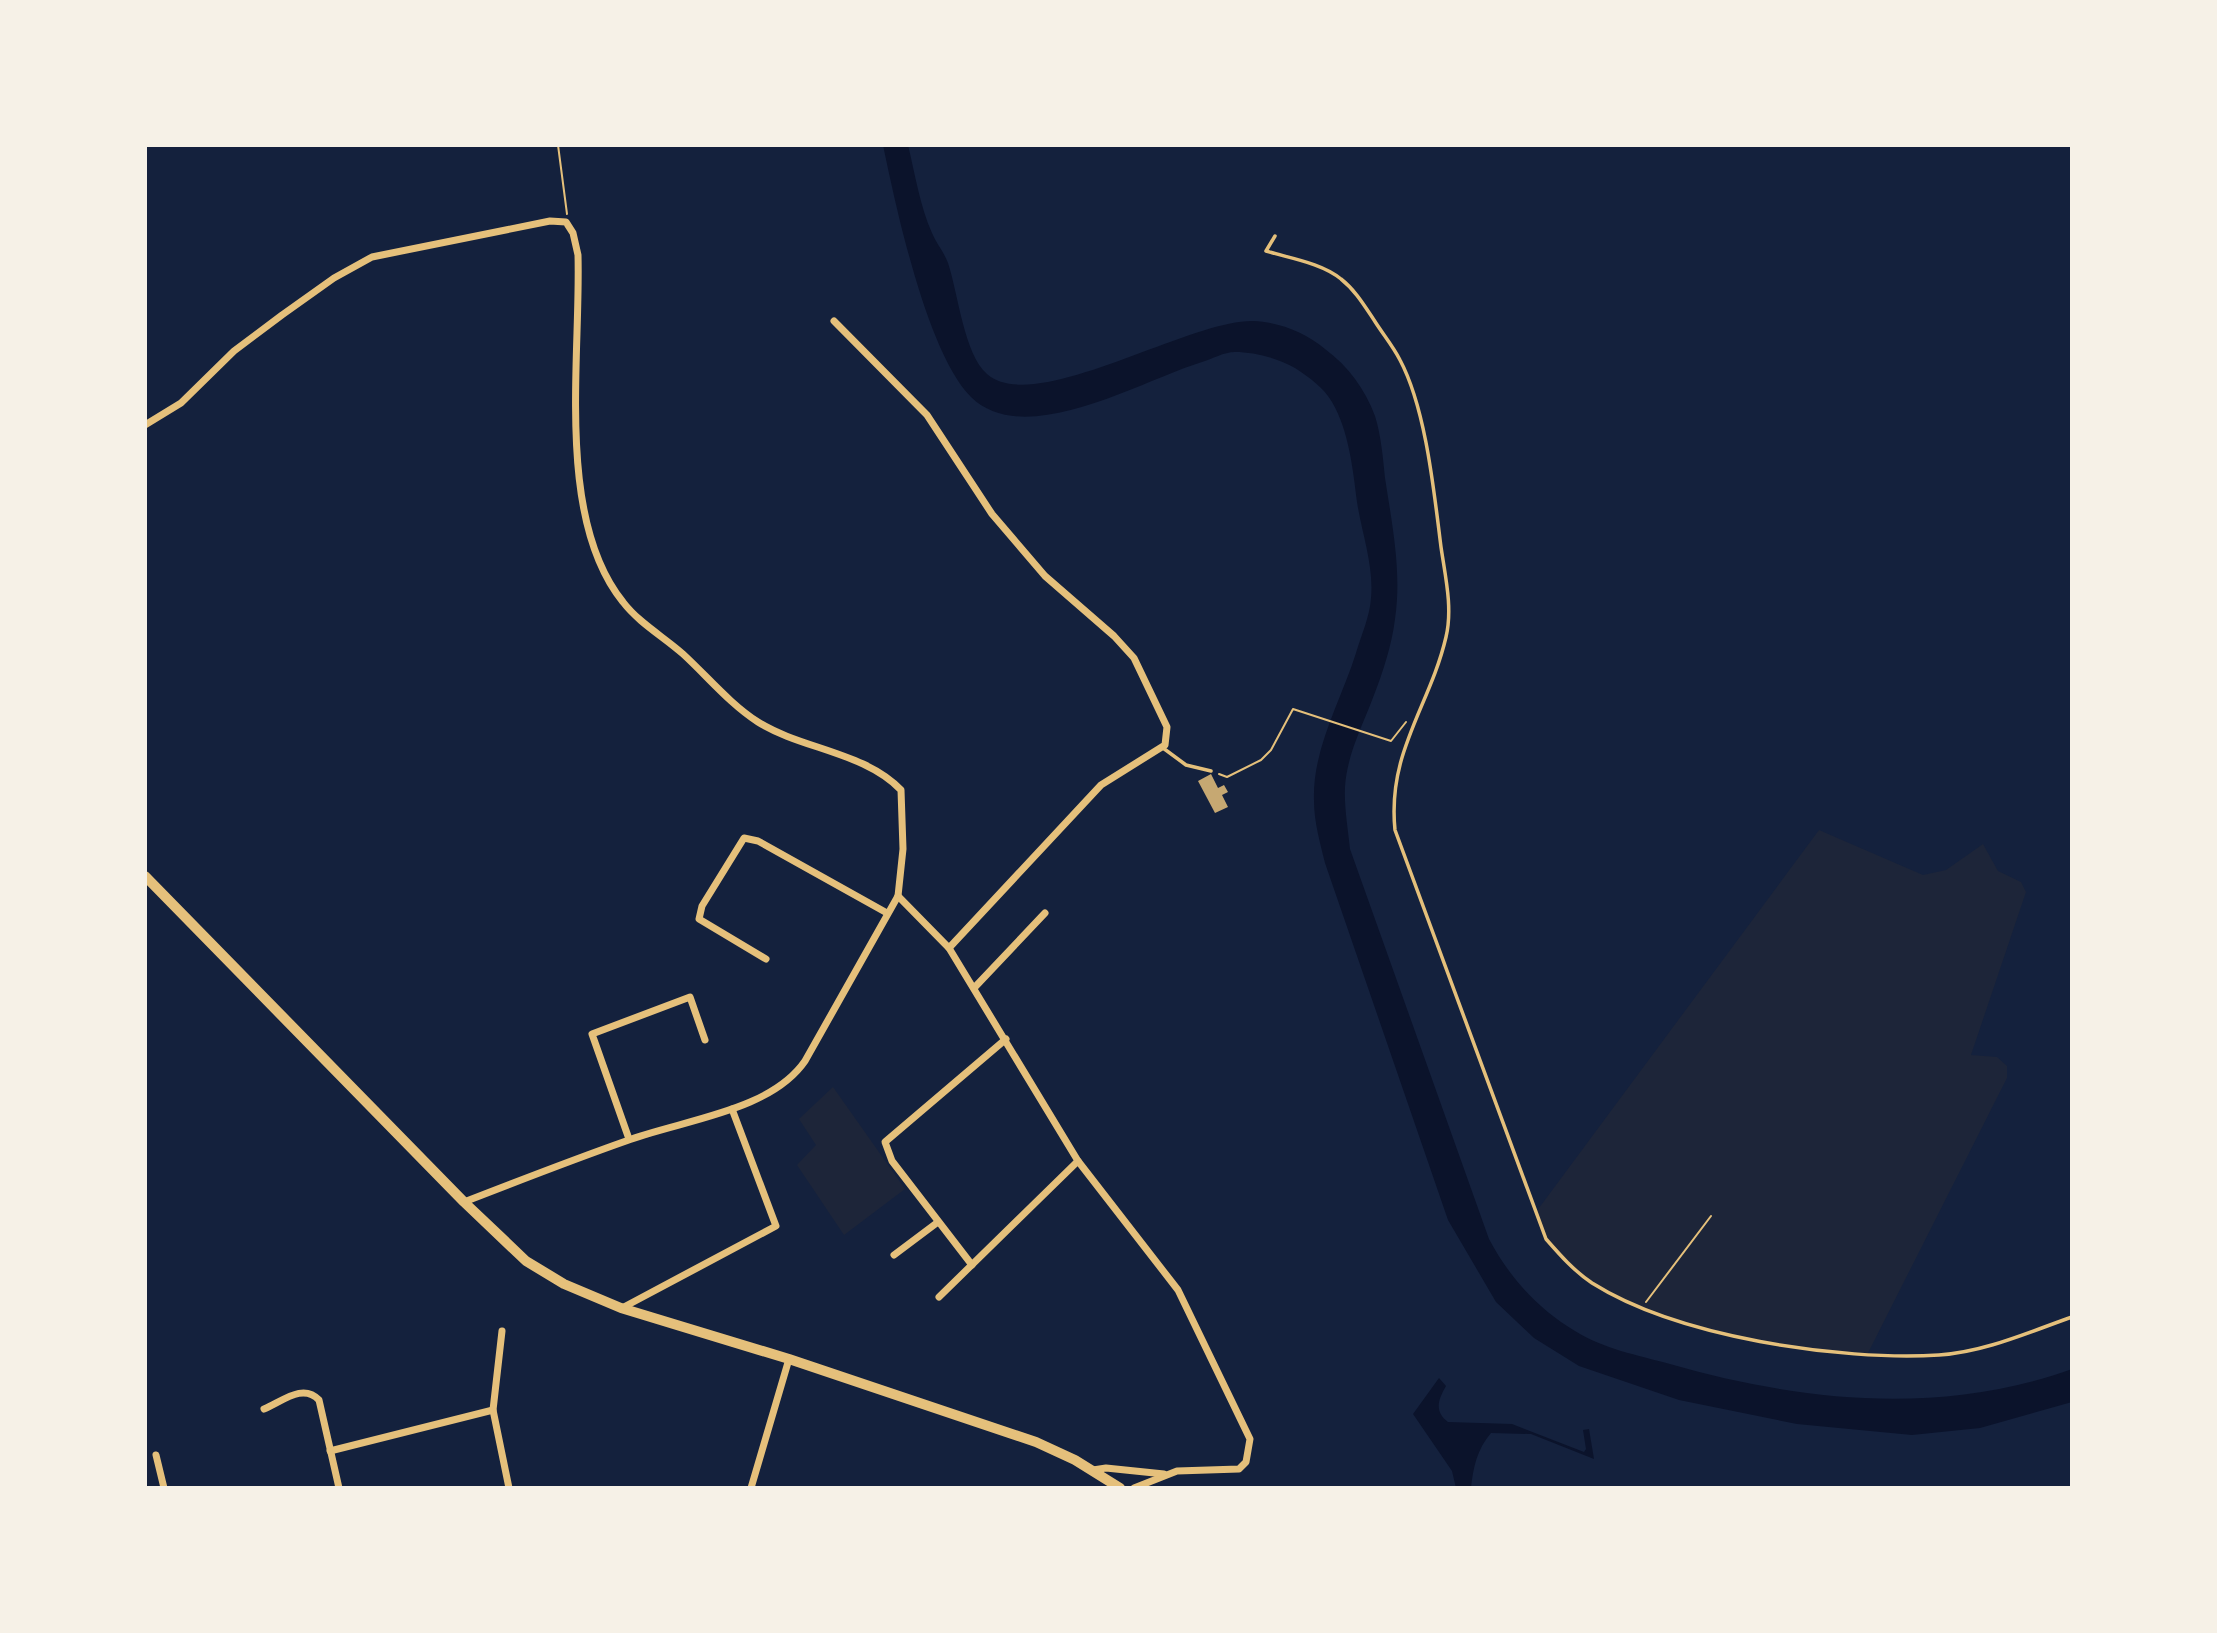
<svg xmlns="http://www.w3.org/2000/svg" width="2217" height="1633" viewBox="0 0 2217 1633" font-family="'DM Sans',sans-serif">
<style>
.green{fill:#1d2539}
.water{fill:#0b132b}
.building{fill:#c6a872}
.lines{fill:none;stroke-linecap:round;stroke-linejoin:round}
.path{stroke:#e5c07b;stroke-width:2}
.service{stroke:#e5c07b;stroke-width:3.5}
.minor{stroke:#e5c07b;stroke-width:7}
.secondary{stroke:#e5c07b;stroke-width:10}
</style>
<rect width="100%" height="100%" fill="#14213d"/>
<!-- green -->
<g class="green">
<path d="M1819 830 1923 875 1946 870 1983 844 1998 871 2021 882 2026 892 1971 1055 1997 1057 2007 1066V1078L1868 1353C1780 1351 1632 1323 1565 1262 1550 1248 1543 1231 1536 1212Z"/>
<path d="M833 1087 905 1189 844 1235 797 1165 816 1145 799 1119Z"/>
</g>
<!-- water -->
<g class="water">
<path d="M883 145H908C915 174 920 206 932 233 936 243 944 252 948 263 958 293 964 354 987 374 1035 416 1187 320 1253 321 1279 322 1305 332 1325 349 1348 366 1365 389 1375 416 1381 435 1383 458 1385 478 1392 524 1402 572 1395 619 1392 644 1383 672 1374 695 1363 725 1347 754 1345 787 1344 807 1348 829 1350 849L1489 1239C1509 1277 1538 1309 1575 1331 1604 1349 1637 1355 1670 1364 1802 1402 1941 1416 2072 1369V1402L1980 1428 1912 1435 1797 1424 1679 1400 1579 1366 1534 1338 1496 1302 1448 1220 1325 863C1320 842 1314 822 1314 801 1312 749 1341 701 1356 653 1361 636 1370 616 1371 598 1374 566 1362 534 1357 502 1353 470 1349 431 1332 402 1324 388 1309 377 1295 368 1278 358 1254 352 1235 352 1224 352 1212 359 1202 362 1140 381 1025 450 971 397 927 353 896 207 883 145Z"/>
<path d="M1439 1378 1446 1386C1438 1400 1434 1411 1448 1422L1512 1424 1584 1452 1586 1449 1583 1430 1589 1429 1594 1459 1531 1434 1491 1433C1477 1449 1473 1468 1471 1488H1456L1452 1471 1413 1414Z"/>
</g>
<!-- building -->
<path class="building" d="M1211 774 1218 788 1224 785 1228 792 1222 795 1228 807 1215 813 1198 781Z"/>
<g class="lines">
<!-- path -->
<g class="path">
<path d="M558 145 567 214"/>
<path d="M1219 774 1227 777 1261 760 1271 750 1293 709 1391 741 1406 722"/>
<path d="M1646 1302 1711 1216"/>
</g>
<!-- service -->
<g class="service">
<path d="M1275 236 1266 251C1289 258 1322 263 1341 279 1355 290 1364 305 1374 320 1382 333 1393 346 1400 360 1426 409 1434 492 1441 547 1445 575 1453 608 1446 637 1430 706 1387 752 1395 830L1546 1239C1560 1255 1574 1271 1592 1283 1678 1337 1838 1361 1939 1355 1985 1352 2029 1332 2072 1317"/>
<path d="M1163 748 1186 765 1211 771"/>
</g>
<!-- minor -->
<g class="minor">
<path d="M834 321 927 415 992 514 1045 576 1114 636 1134 658 1167 727 1165 745 1101 785 949 948"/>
<path d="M145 425 181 403 234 351 282 315 334 278 372 257 550 221 566 222 573 233 578 255C581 358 555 518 623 602 639 623 664 637 683 654 708 677 730 704 758 722 801 749 865 752 901 790L903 849 898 896 805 1061C770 1112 681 1120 626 1141 572 1160 518 1181 464 1202"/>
<path d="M898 896 949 948 1078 1161 1178 1290 1250 1439 1246 1462 1239 1469 1177 1471 1134 1488"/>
<path d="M766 959 699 919 702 906 744 838 758 841 887 913"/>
<path d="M975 987 1045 913"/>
<path d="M629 1139 592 1034 690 997 705 1040"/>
<path d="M894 1255 938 1222"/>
<path d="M972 1265 892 1161 885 1142 1006 1039"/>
<path d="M939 1297 1078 1161"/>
<path d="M622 1308 776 1226 732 1109"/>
<path d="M502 1331 493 1410 509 1488"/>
<path d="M264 1409C283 1401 303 1383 319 1400L339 1488"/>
<path d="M330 1451 493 1410"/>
<path d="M156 1455 164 1488"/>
<path d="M1093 1470 1106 1468 1164 1474"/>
<path d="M751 1488 789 1359"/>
</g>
<!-- secondary -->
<path class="secondary" d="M145 876 464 1202 526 1261 564 1284 621 1308 789 1359 1036 1442 1075 1460 1120 1488"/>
</g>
<!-- border -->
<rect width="2217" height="1633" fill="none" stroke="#f6f1e7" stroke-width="294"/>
</svg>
